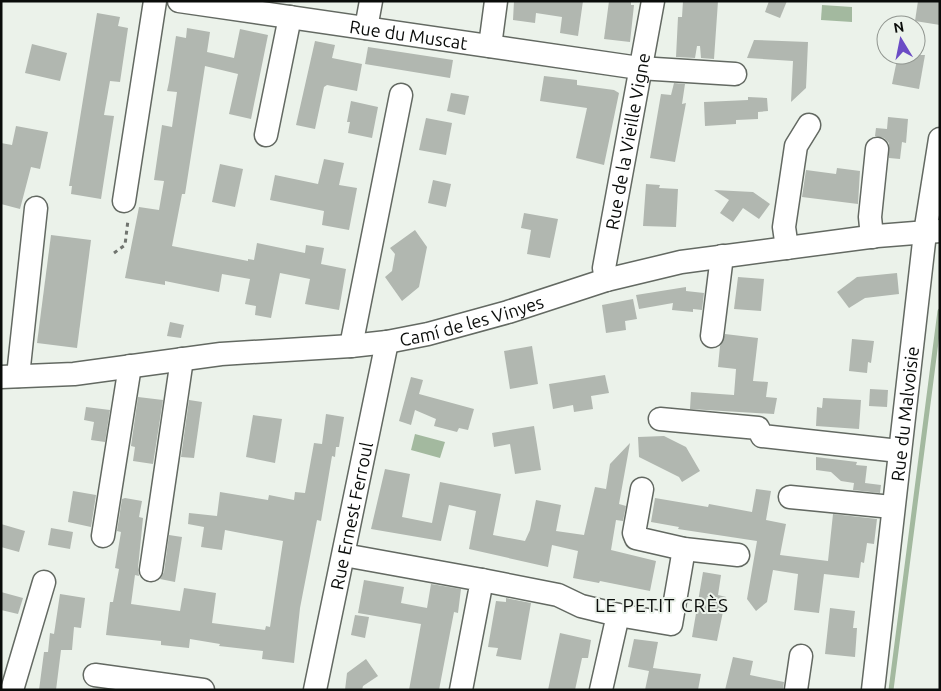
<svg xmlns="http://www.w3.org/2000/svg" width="941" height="691" viewBox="0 0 941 691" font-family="Ubuntu,sans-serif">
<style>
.water{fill:#a3b99f}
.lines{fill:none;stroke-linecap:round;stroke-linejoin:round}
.stream{stroke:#a3b99f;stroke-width:5}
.building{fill:#b1b7b0}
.minor-casing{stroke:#636962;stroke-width:25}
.path{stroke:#70746f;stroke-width:3;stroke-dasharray:4 4;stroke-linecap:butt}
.minor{stroke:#fff;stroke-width:22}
.labels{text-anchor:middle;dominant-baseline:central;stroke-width:4;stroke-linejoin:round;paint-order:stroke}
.street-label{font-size:18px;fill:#0a0c0a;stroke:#ebf2ea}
.neighbourhood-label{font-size:19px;letter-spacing:1px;fill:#0a0c0a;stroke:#ebf2ea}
</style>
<rect width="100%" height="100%" fill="#ebf2ea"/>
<!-- water -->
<g class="water">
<path d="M822 5 852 7V22L821 20Z"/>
<path d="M415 434 445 442 440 458 411 450Z"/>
</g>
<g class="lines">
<!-- stream -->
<path class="stream" d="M891 690 940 311"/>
</g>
<!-- building -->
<g class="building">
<path d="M514 1H583L578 36 560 33 562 17 536 13 535 23 513 20Z"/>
<path d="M609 1H631V5H634L630 42 604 39Z"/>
<path d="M683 1H718L714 59 701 58 700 46H697L695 58 676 57 678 17H682Z"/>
<path d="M769 1H787L780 18 765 12Z"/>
<path d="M918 1H940V25L915 21Z"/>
<path d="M97 13 120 17 118 26 128 28 120 82 110 81 104 115 114 116 101 199 71 194 72 186H69Z"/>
<path d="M187 28 210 32 207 52 234 58 240 29 268 35 251 119 229 114 238 74 205 66 185 194H182L172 246 248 261V259L254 260 257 243 305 253 306 245 324 248 321 264 346 269 339 310 305 304 310 279 280 273 271 318 255 315 256 306 245 304 250 279 222 274 219 292 165 281V285L125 278 139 207 159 210 164 181 154 180 162 125 172 127 177 92 167 91 169 82 176 36 186 38Z"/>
<path d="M754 40 808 42 806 88 791 102 793 61 747 58Z"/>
<path d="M315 41 335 45 332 58 362 64 357 91 327 85 324 87 315 129 296 125Z"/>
<path d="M32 44 67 53 60 81 25 73Z"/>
<path d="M368 47 453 60 450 78 365 64Z"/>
<path d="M898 55H925L919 89 892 84Z"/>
<path d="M544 76 577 80V85L614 90 619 93 604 165 576 158 587 108 540 101Z"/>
<path d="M674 83 685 84 682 104 686 103 675 162 650 158 661 94 671 95Z"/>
<path d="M451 93 469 96 465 115 447 111Z"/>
<path d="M748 97 767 98 768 111 758 112V119L736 120V124L705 126 704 102 748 100Z"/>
<path d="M351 101 378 107 372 138 348 133 350 122H347Z"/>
<path d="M888 117 908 119 906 143 902 142 900 159 889 158V143L884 138 875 136 876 128 887 129Z"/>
<path d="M426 118 452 123 446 155 419 150Z"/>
<path d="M16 126 48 132 40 169 31 167 20 209 1 204V143L12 145Z"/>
<path d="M324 159 344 163 339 185 357 188 349 230 322 225 324 211 270 200 275 175 318 184Z"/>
<path d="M220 164 243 169 235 207 212 202Z"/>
<path d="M837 168 860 171 858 204 802 197 806 170 836 174Z"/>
<path d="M433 180 451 184 446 207 428 203Z"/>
<path d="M646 184 660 185 659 188 678 189 676 227 643 226Z"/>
<path d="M714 190 753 192 770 204 759 219 743 208 733 222 720 213 729 200Z"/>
<path d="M524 213 558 219 550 258 527 254 531 230 521 228Z"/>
<path d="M415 230 427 247 419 287 402 301 385 277 392 271 395 254 390 248Z"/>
<path d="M51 235 91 240 77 348 37 343Z"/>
<path d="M897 273 899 294 865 298 849 308 837 292 857 277Z"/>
<path d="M738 277 764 279 761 311 734 309Z"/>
<path d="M686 287V291L704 293 702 310 693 309V312L672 310 673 303 639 309 636 295Z"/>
<path d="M633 299 637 319 625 321 626 330 606 333 602 305Z"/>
<path d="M170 322 184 325 181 338 167 336Z"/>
<path d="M725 334 758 338 753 381 768 382 766 397 777 398 774 414 690 409 691 392 734 395 736 369 718 367 720 346Z"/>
<path d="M852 339 874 341 871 363 868 362 867 373 849 371Z"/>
<path d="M532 346 538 384 510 389 504 351Z"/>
<path d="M605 375 609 393 591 396 593 409 574 412 573 405 553 409 549 384Z"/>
<path d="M411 377 423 380 419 394 474 409 468 430 459 428 457 432 434 426 436 419 415 410 411 425 399 421Z"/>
<path d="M870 389 888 390 887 407 869 406Z"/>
<path d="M138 397 163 400 153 464 133 461 135 447 131 446Z"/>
<path d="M823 398 861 400 859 429 816 426 817 407 822 408Z"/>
<path d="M189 400 202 402 194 458 181 457Z"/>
<path d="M86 407 110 410 105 442 91 440 94 422 84 420Z"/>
<path d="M326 414 344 417 339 447H336L335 457 332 456 321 521 317 520 300 608 294 663 262 659 263 651 219 646 220 644 190 639 189 648 161 645V641L106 635 110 602H113L119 569 115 568 121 532 117 531 122 499 125 498 142 501 139 517 143 518 138 568 139 576 135 575 131 604 180 611 184 588 216 593 212 623 265 630 266 626 270 627 283 541 225 530 222 550 201 547 204 527 188 524 189 513 217 516 220 492 268 500 269 495 294 500 295 492 305 493 314 443 322 444Z"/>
<path d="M253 415 282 419 275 463 246 457Z"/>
<path d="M534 426 541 470 515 474 510 444 494 447 492 433Z"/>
<path d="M664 436 686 447 700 471 682 482 679 477 639 457 638 437Z"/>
<path d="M630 443 619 504 626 506 623 521 616 520 611 550 656 561 650 591 600 581 599 583 573 578 578 551 552 545 548 567 469 549 476 511 449 505 441 541 371 529 385 469 410 474 402 517 432 523 440 482 501 494 493 535 525 541 530 530 536 500 561 505 556 531 584 535 595 487 606 489 610 464Z"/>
<path d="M816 457 857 462 856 465 867 466 865 483 881 485 880 493 853 490 854 483 841 481 831 472 816 470Z"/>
<path d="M756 489 771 491 766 520 786 524 780 555 828 561 833 514 877 519 874 544 867 543 864 563 861 562 859 578 824 574 819 613 794 610 798 574 773 570 767 602 756 611 747 599 757 541 678 529 679 527 651 522 655 498 708 507 709 504 752 512Z"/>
<path d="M73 491 96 495 91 527 68 522Z"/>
<path d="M1 524 25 531 19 552 1 547Z"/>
<path d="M51 528 73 532 70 549 48 545Z"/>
<path d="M169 535 182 537 175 582 160 579 164 572Z"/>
<path d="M703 572 721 575 718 595 726 597 717 641 692 637Z"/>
<path d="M364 580 404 587 401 603 427 608 431 584 461 589 458 613 454 612 439 690H409L421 624 358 613Z"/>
<path d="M1 592 23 598 18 614 1 610Z"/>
<path d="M60 594 85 598 81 628 74 627 72 650H61L56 690H39L44 652H48L50 633 54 634Z"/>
<path d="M506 598 531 603 521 660 496 656 498 648 488 647 496 601 506 602Z"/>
<path d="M830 608 855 611 853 628H857L855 657 825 654Z"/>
<path d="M355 615 369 617 365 638 351 635Z"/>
<path d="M560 633 591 640 588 658H582L575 690H548Z"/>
<path d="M634 639 658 642 653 668 701 674 698 690H645L649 671 628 667Z"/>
<path d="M733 657 753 661 750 675 784 682 783 690H725Z"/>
<path d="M366 659 378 676 363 686 362 690H345L347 673Z"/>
</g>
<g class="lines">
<!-- minor casing -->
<g class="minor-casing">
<g id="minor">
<path id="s1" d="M179 1 639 68 735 74"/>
<path d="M366 28 371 1"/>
<path d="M490 46 496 1"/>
<path d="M266 135 290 17"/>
<path d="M124 201 155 1"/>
<path d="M872 237 870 217 877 149"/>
<path d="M787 248 784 227 796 146 809 125"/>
<path id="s2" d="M606 280 604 268 653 1"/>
<path d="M712 336 722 256"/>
<path d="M351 346 401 95"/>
<path d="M18 376 36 208"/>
<path id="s3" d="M1 377 74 374 221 354 351 346 387 342 428 334 508 312 606 280 681 262 877 236 940 231"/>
<path d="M660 419 758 428 762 436 899 451"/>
<path d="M642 489 634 533 636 538 684 549 738 555"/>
<path d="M790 497 892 507"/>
<path d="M103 536 130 366"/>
<path d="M344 555 482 580 461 690"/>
<path d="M151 570 182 359"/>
<path d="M482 580 558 595 581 606 618 615 671 624 684 549"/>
<path d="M95 675 203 690"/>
<path d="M12 690 44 582"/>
<path id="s4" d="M315 690 387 342"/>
<path d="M601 690 618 615"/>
<path d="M796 690 801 656"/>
<path id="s5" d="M873 690 925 233 940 139"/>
</g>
</g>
<!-- path -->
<path class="path" d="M114 253 125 245 128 220"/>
<!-- minor -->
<use href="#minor" class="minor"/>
</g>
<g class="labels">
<!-- street labels -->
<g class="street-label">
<text stroke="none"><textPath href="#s1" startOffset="232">Rue du Muscat</textPath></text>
<text stroke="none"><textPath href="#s2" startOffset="141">Rue de la Vieille Vigne</textPath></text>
<text stroke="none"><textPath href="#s3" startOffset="475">Camí de les Vinyes</textPath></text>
<text stroke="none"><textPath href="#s5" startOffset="278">Rue du Malvoisie</textPath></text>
<text stroke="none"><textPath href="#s4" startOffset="178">Rue Ernest Ferroul</textPath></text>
</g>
<!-- neighbourhood labels -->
<g class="neighbourhood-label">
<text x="662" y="605">LE PETIT CRÈS</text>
</g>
</g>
<!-- border -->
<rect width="941" height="691" fill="none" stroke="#0a0c0a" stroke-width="5"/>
<!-- north arrow -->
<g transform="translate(901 40) rotate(350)"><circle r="24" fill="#ebf2ea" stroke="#919690"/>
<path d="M0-4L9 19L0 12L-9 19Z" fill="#6b4cc5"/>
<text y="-8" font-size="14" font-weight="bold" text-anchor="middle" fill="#0a0c0a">N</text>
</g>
</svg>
